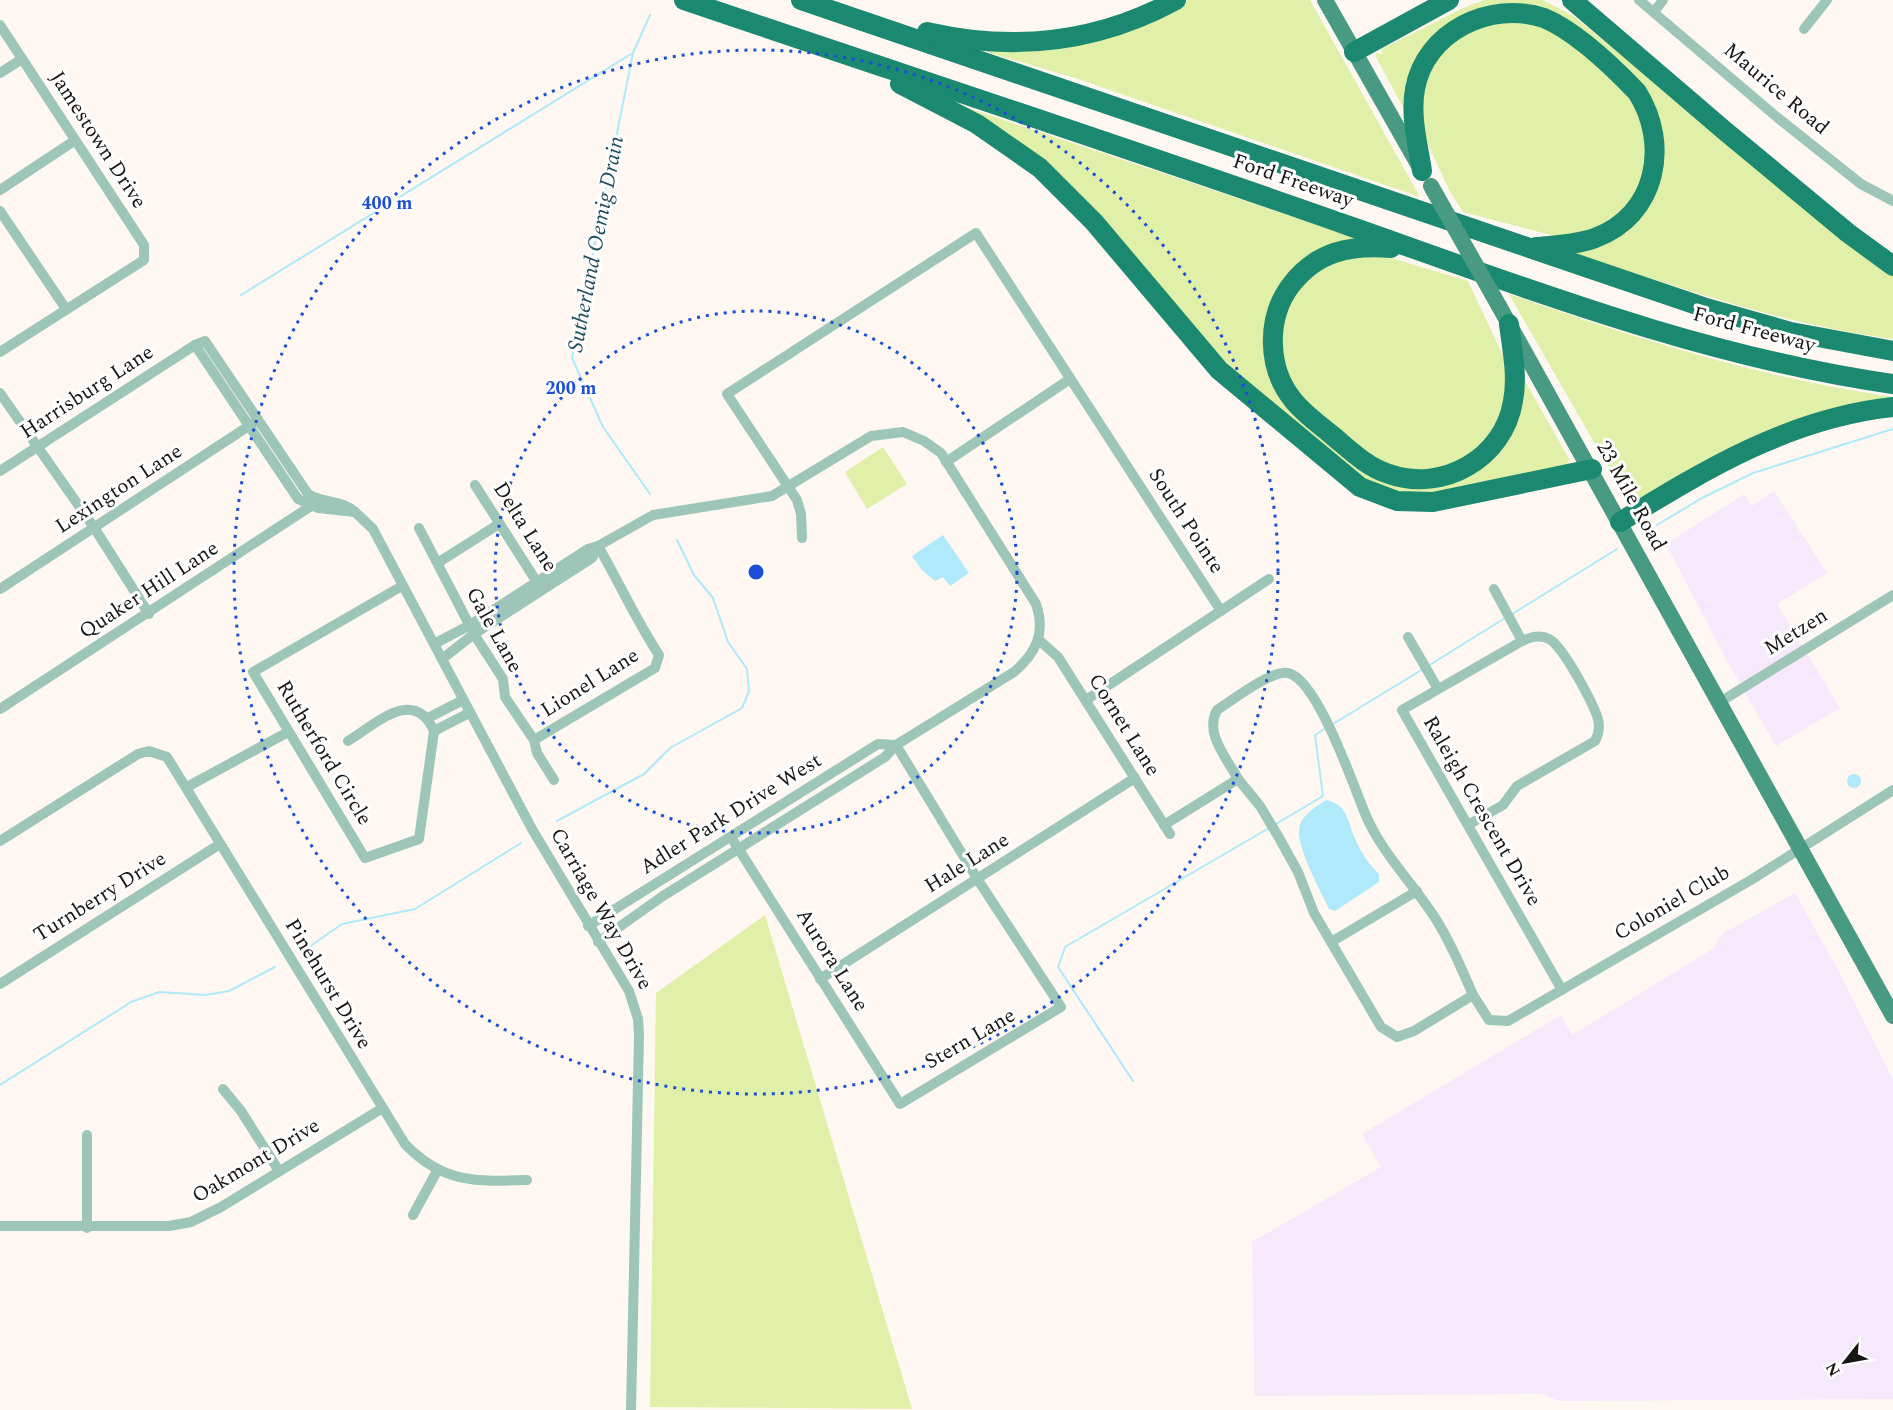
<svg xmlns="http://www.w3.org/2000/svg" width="1893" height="1410" viewBox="0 0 1893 1410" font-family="Spectral,serif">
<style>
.commercial{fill:#f7e9fc}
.green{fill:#e1f0a8}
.water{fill:#b0e9f9}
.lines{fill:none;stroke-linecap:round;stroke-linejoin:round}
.stream{stroke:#b0e9f9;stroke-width:2}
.minor{stroke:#9ec6b8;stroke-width:10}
.primary{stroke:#499a83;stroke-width:16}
.motorway{stroke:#1b896f;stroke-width:20}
.primary-bridge{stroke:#499a83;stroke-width:16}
.ring{fill:none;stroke:#1d4ed8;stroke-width:3;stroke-dasharray:3 6}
.labels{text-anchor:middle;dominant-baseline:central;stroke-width:6;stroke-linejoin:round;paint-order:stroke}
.street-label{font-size:21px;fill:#181614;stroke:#fff}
.water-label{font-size:22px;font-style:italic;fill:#204d59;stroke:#fff}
.centre{fill:#1d4ed8;stroke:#fff;stroke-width:3}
.ring-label{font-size:18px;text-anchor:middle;font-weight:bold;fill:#1d4ed8;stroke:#fff;stroke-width:6;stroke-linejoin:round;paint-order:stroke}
</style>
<rect width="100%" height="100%" fill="#fef7f2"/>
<!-- commercial -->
<g class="commercial">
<path d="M1774 491 1827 573 1777 604 1840 708 1776 746 1727 661 1666 544 1744 494 1752 506Z"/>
<path d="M1795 893 1838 970 1893 1080V1399L1559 1401 1541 1394 1255 1396 1252 1242 1381 1167 1362 1134 1561 1015 1572 1035 1714 948 1722 934Z"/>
</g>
<!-- green -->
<g class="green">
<path d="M1189 0H1310L1420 197 1075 78 977 49 1168 12Z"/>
<path d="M1484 0H1543L1573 16 1893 273V339C1780 324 1673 286 1566 250L1634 216 1657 123 1569 27 1463 18 1405 111 1376 57V53L1383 54 1381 50 1388 46 1461 9Z"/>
<path d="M1528 19 1562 36 1631 95 1648 130 1642 185 1625 210 1588 233 1554 236 1463 212 1449 190 1426 140 1420 102 1429 66 1468 26Z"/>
<path d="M968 108 1356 238 1308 258 1268 361 1374 475 1473 471 1524 379 1569 459 1568 466 1433 497 1371 487 1239 381 1104 225 968 111Z"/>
<path d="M1378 254 1468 281 1504 358 1507 401 1484 445 1449 468 1410 472 1374 459 1297 393 1280 358 1282 320 1298 286 1330 261Z"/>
<path d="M1509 294C1638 339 1757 377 1893 397V403L1877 404 1636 503 1627 500Z"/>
<path d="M883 447 907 484 867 509 845 472Z"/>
<path d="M765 915 912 1409 650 1407 656 993Z"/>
</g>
<!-- water -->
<g class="water">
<path d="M943 535 969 573 950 586 943 577 935 581 922 570 912 556Z"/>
<circle cx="1854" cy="781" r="7"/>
<path d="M1326 800C1348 804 1348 823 1355 839 1361 852 1369 865 1379 874V882L1335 911 1329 909C1321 891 1297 849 1299 830 1300 816 1315 807 1326 800Z"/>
</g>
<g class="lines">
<!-- stream -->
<g class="stream">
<path d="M650 15 633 53 572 358 603 427 650 494"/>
<path d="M241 295 631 54"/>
<path d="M1657 525 1702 498 1753 473 1893 429"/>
<path d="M1643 534 1649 530"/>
<path d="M1512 614 1617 549"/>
<path d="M1428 666 1505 618"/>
<path d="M1333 724 1423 669"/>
<path d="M557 821 644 774 670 748 742 708 749 691 747 669 728 642 713 598 694 575 677 540"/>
<path d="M1276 824 1323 796 1315 735 1326 728"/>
<path d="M309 947 342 924 415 909 521 843"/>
<path d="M1133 1081 1058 967 1065 947 1269 828"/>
<path d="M0 1085 131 1002 159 992 206 995 229 991 275 967"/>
</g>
<!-- minor -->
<g class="minor">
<path d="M1639 0 1778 118 1861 184 1893 201"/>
<path d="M1654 12 1663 0"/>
<path d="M0 25 144 245V260L0 352"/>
<path d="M1804 29 1827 0"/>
<path d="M0 73 22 59"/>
<path d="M0 190 74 141"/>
<path d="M0 211 66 309"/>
<path d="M205 341 308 494C323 504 341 499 355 512L318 508 298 499 195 345Z"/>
<path d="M0 393 95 529 149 614"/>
<path d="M946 462 1070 379"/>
<path d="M0 471 195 345"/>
<path d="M475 485 540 587"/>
<path d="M355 512 373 529 532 829 629 991 638 1019 639 1035 631 1410"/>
<path d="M419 528 474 634 503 679 505 697 534 740 537 753 554 780"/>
<path d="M802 538 801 514 797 500 727 394 976 233 1221 611"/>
<path d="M439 562 499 524"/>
<path d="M0 589 255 422"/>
<path d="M1494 589 1522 641"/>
<path d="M1408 637 1438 689"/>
<path d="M1040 641 1058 657 1170 834"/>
<path d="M434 644 470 625 588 549 598 546 592 558 474 634 442 659"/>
<path d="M1086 700 1269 579"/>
<path d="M1720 702 1893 595"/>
<path d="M0 709 311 506 314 501"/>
<path d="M428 718 463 700"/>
<path d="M434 731 469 713"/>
<path d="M534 740 655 668 659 655C636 620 619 582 598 546L653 515 772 496 871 436 903 432 924 441 941 453 1036 604C1046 633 1036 653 1014 672L896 745 978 880 1061 1007 900 1104 731 837"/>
<path d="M348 741C376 724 414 686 434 731L419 839 365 858 253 672 402 586"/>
<path d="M1238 779C1227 758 1204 734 1217 710 1233 700 1271 670 1288 673 1317 679 1353 784 1364 811 1380 852 1414 884 1437 921 1452 945 1462 970 1473 995"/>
<path d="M187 787 288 732"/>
<path d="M1164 825 1238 779 1260 806 1278 836 1298 872 1314 913 1381 1027 1397 1037 1414 1031 1473 995 1489 1020 1508 1021 1751 880 1893 790"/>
<path d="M1468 825 1503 805 1517 786 1595 741C1599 734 1600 727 1598 719 1593 703 1563 646 1549 639 1540 634 1531 637 1522 641L1402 710 1562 990"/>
<path d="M0 841 138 754 149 751 167 757 405 1144C442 1183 476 1182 527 1180"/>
<path d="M588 926 878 744 896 745 885 757 663 896 598 942"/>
<path d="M1331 942 1417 891"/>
<path d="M820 979 1135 778"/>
<path d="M0 984 220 844"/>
<path d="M223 1089 241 1111 279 1171"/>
<path d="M87 1135V1228"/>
<path d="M413 1215 437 1171"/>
<path d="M0 1226H169L191 1222 221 1207 381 1109"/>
</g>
<!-- primary -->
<g class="primary">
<path d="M1325 0 1418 164"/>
<path d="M1499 306 1893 1016"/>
</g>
<!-- motorway -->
<g class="motorway">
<path d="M684 0C908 76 1132 149 1355 228 1531 290 1708 358 1893 384"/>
<path d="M801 0 1703 307 1791 332 1893 351"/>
<path d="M1572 0 1725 131 1848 233 1893 266"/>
<path d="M927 32C1014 52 1097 43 1176 0"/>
<path d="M1354 52 1449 0"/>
<path d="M900 84 977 124 1040 168 1094 222 1219 370 1360 487 1397 501 1433 502 1592 469"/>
<path d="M1422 171C1418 145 1410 116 1415 89 1425 32 1490 0 1544 18 1575 31 1614 68 1637 92 1670 144 1657 215 1595 238 1576 245 1556 245 1536 247"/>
<path d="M1391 248C1350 245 1317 251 1291 285 1266 318 1267 368 1293 400 1304 414 1320 425 1333 436 1351 451 1367 467 1389 474 1443 493 1504 458 1513 401 1518 376 1512 349 1509 324"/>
<path d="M1620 522C1706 469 1790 418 1893 407"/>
</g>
<!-- primary-bridge -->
<path class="primary-bridge" d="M1431 186 1499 306"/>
</g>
<!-- distance rings -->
<g class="ring">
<circle cx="756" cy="572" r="261"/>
<circle cx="756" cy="572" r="522"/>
</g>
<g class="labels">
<!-- street labels -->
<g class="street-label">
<text transform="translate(1776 89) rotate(40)">Maurice Road</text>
<text transform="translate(98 140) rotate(57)">Jamestown Drive</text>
<text transform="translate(1293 181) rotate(19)">Ford Freeway</text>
<text transform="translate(1754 330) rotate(15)">Ford Freeway</text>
<text transform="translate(87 392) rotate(-33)">Harrisburg Lane</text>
<text transform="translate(119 489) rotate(-33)">Lexington Lane</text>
<text transform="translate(1631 496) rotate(61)">23 Mile Road</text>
<text transform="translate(1186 521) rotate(57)">South Pointe</text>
<text transform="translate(525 527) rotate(58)">Delta Lane</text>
<text transform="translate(149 590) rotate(-33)">Quaker Hill Lane</text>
<text transform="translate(494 630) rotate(61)">Gale Lane</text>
<text transform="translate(1796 632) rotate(-32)">Metzen</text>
<text transform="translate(590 683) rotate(-32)">Lionel Lane</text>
<text transform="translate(1124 725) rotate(58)">Cornet Lane</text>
<text transform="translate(324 753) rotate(59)">Rutherford Circle</text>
<text transform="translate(1482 811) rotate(60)">Raleigh Crescent Drive</text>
<text transform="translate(731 814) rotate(-32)">Adler Park Drive West</text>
<text transform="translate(967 863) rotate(-32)">Hale Lane</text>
<text transform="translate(100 897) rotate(-32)">Turnberry Drive</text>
<text transform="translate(1672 903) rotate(-30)">Coloniel Club</text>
<text transform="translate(601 909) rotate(60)">Carriage Way Drive</text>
<text transform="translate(832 960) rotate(58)">Aurora Lane</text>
<text transform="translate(328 984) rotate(59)">Pinehurst Drive</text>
<text transform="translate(970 1039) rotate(-30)">Stern Lane</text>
<text transform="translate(256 1161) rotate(-31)">Oakmont Drive</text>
</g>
<!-- water labels -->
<g class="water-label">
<text transform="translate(596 244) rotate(-79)">Sutherland Oemig Drain</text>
</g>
</g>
<circle cx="756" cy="572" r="9" class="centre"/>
<g class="ring-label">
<text x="387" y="209">400 m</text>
<text x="571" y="394">200 m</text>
</g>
<!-- north arrow -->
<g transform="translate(1845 1362) rotate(239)" stroke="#ffffff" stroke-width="4.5" paint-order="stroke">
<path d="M0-4.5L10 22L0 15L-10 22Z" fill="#181614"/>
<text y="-9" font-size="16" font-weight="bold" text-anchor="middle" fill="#181614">N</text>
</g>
</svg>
